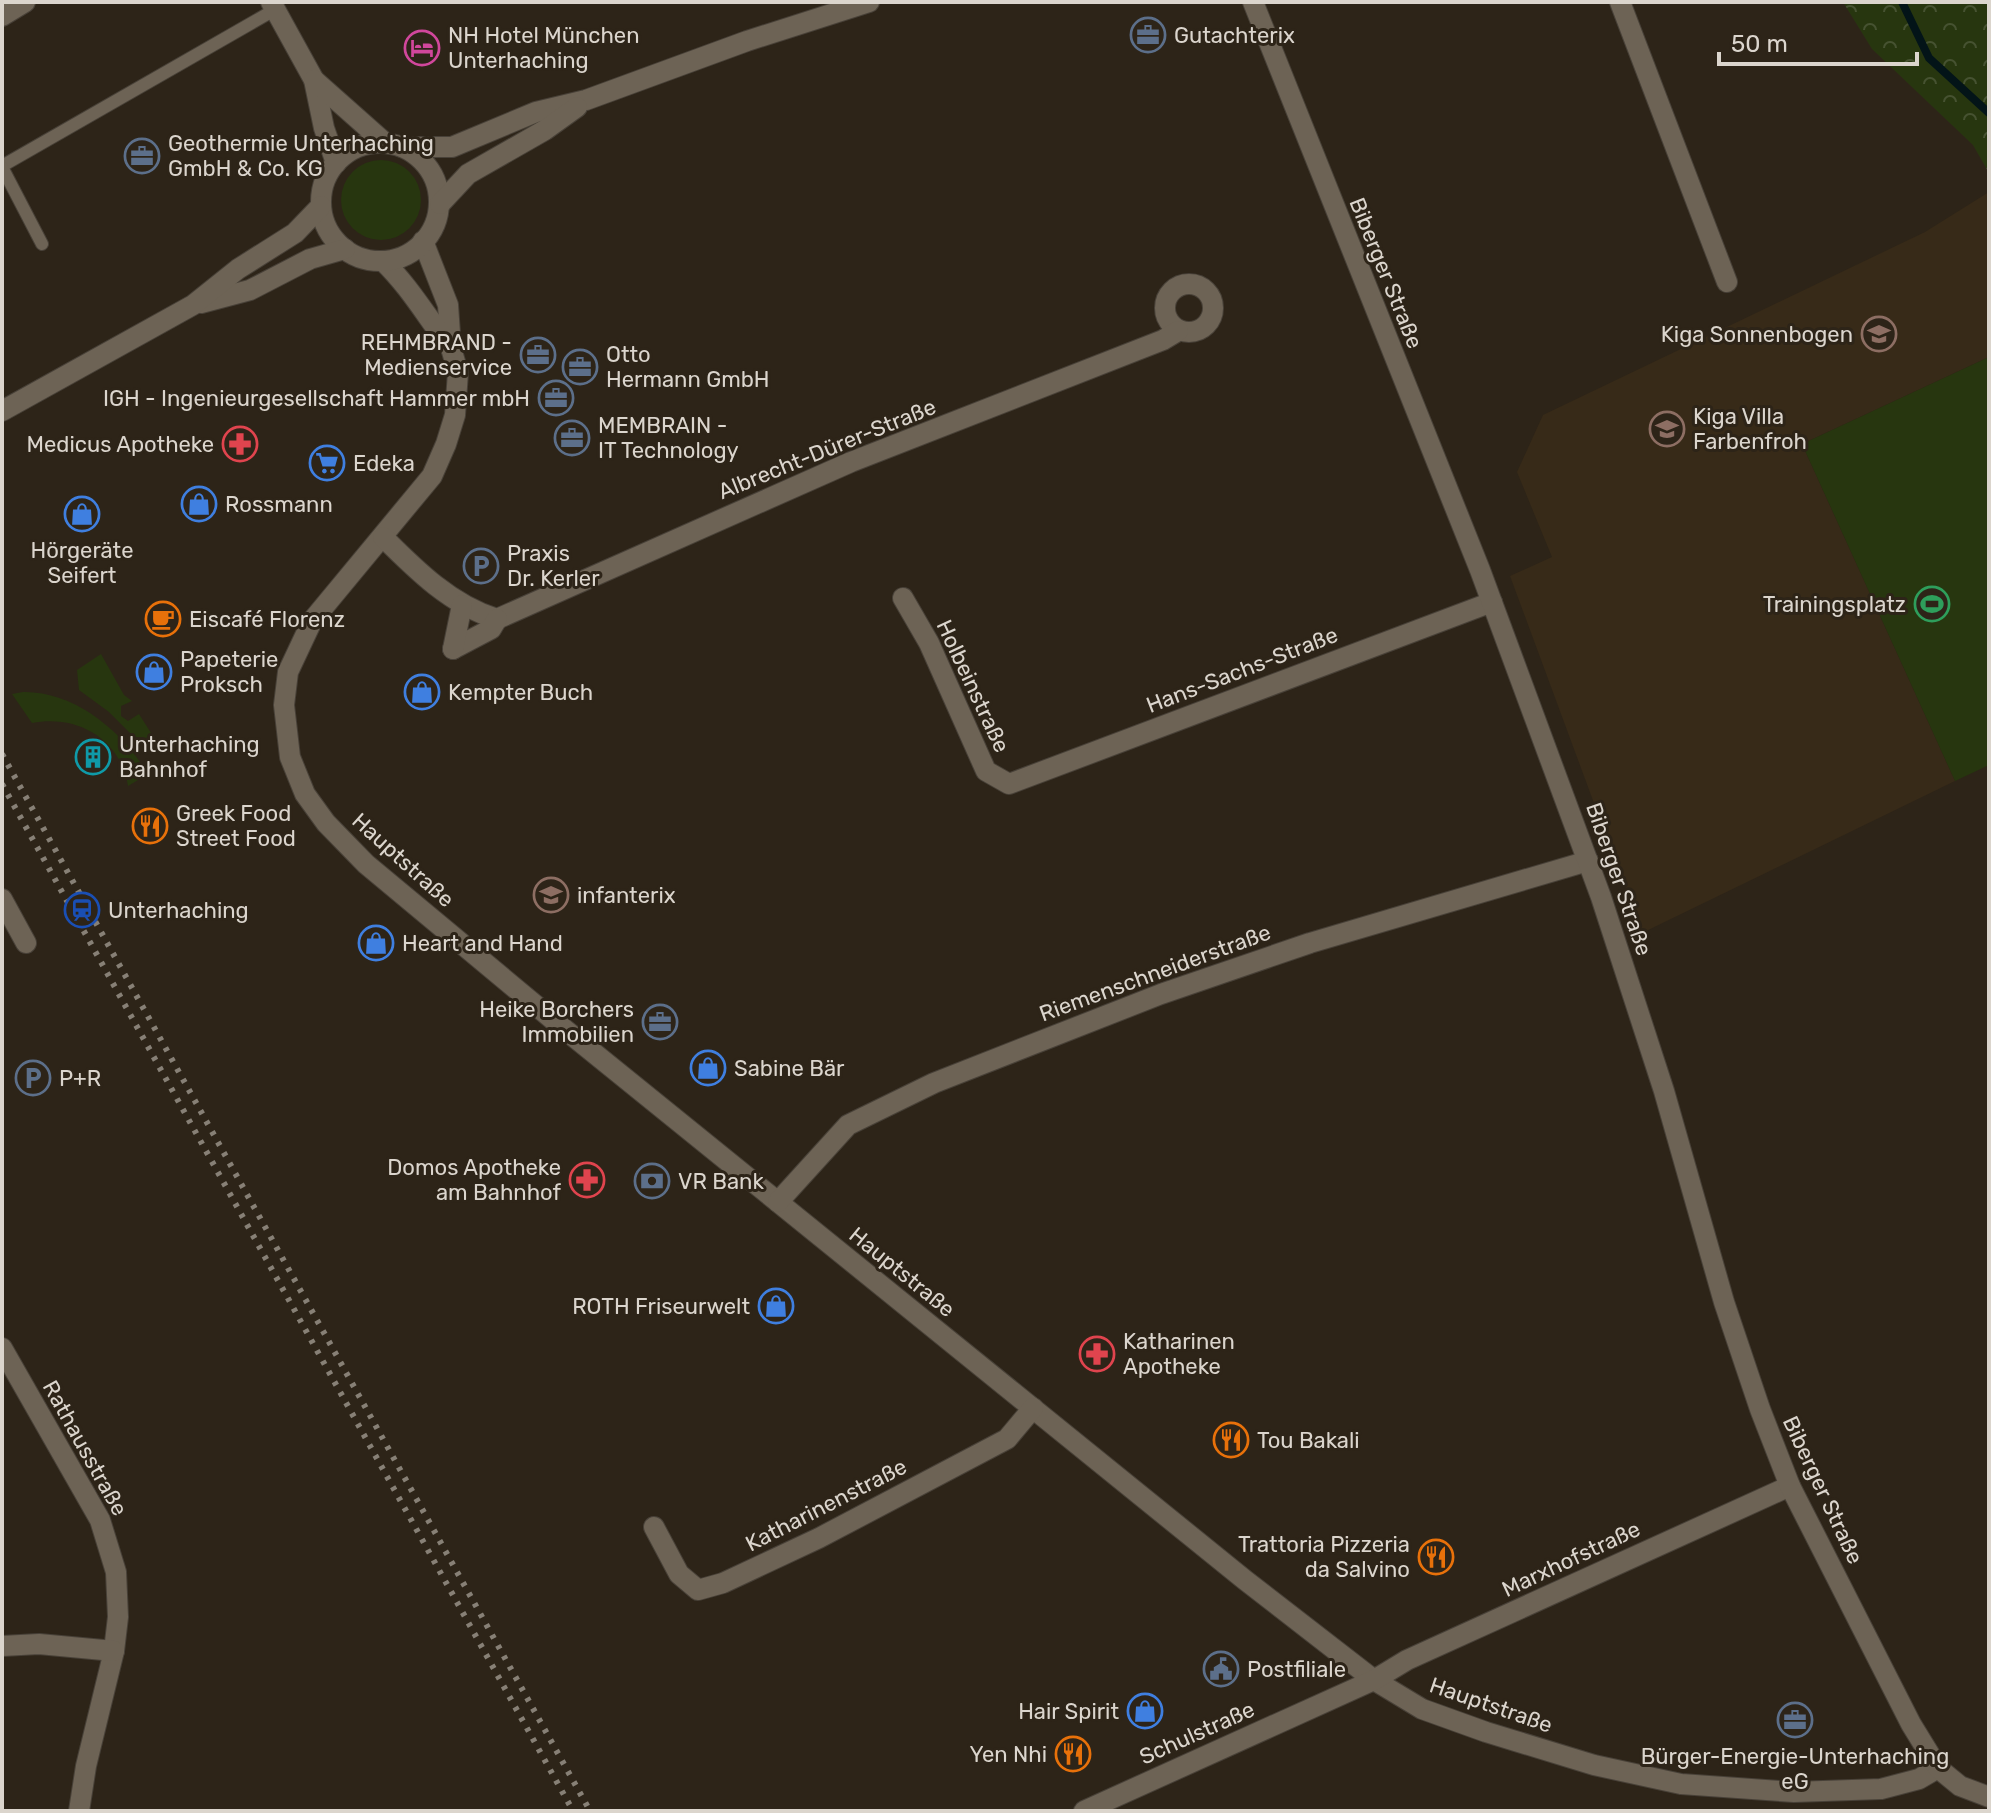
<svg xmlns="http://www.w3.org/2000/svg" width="1991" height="1813" viewBox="0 0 1991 1813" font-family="Rubik,sans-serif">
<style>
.built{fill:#372a18}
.grass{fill:#27360f}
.park{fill:url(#park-crowns)}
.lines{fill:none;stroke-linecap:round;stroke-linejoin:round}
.stream{stroke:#031418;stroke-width:8}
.lane-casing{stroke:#484138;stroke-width:14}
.street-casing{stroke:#484138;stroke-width:22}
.secondary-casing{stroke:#484138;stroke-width:22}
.lane{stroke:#6d6355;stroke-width:12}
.street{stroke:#6d6355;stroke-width:20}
.secondary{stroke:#6d6355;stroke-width:20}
.rail{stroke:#878076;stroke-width:6;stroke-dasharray:4 8;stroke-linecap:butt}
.labels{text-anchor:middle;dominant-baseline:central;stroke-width:6;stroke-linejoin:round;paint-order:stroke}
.poi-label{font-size:22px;fill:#dbd5cd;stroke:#2d2418;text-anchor:start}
.street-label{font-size:22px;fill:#dbd5cd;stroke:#2d2418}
</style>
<defs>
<pattern id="park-crowns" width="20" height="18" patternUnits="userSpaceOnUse" patternTransform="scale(2)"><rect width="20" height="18" fill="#27360f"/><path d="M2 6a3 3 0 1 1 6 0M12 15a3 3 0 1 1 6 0" fill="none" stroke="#465231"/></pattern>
</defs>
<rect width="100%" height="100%" fill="#2d2418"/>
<!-- built -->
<path class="built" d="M1989 192V357L1802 444 1955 781 1642 933 1510 576 1552 557 1517 472 1543 415 1925 232Z"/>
<!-- grass -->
<g class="grass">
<circle cx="381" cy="200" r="40"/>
<path d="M1989 357V765L1955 781 1802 444Z"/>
<path d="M101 654 124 695 132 701 121 706V716L128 721 139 714 158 744 150 753 109 712 79 690 77 670Z"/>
<path d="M23 692C75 691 123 732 148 774L128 786C121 739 77 714 32 723L12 694Z"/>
</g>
<!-- park -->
<path class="park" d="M1843 2H1989V173L1973 145 1872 49Z"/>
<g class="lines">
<!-- stream -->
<path class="stream" d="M1902 2 1929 58 1989 113"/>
<!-- lane casing -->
<g class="lane-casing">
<g id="lane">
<path d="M2 166 276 9"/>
<path d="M2 167 42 244"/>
</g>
</g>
<!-- street casing -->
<g class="street-casing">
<g id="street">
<path d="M271 2 314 80 324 128 336 163"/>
<path d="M1620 2 1727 282"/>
<path d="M2 16 25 2"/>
<path d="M314 80 385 143"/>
<path d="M423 241 448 305 451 348 458 372 455 415 446 444 432 476 312 621 288 672 284 705 290 757 305 794 326 823 366 864 563 1028 1245 1580 1374 1680 1422 1709 1486 1732 1594 1765 1681 1784 1794 1792 1881 1789 1919 1779 1938 1768"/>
<path d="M383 261C410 287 428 319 451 348"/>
<circle cx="1189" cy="308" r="24"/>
<path d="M383 537C416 570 451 605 497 619L851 462 1163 340 1178 331"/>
<path d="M903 598 929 643 986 771 1009 784 1492 602"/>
<path d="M453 649 491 629 497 619"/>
<path d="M453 649 462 605"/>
<path d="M2 899 26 943"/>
<path d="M778 1202 848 1125 934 1083 1161 994 1310 943 1588 861"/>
<path d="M2 1348 100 1520 116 1572 118 1617 114 1651 86 1766 79 1811"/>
<path d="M654 1527 679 1574 698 1590 723 1583 819 1538 1007 1439 1033 1408"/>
<path d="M2 1646 39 1644 114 1651"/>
<path d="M1084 1811 1374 1680 1407 1660 1790 1486"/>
</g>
</g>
<!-- secondary casing -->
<g class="secondary-casing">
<g id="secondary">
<path d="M1253 2 1480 570 1601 897 1664 1091 1724 1302 1760 1409 1790 1486 1911 1724 1938 1768 1960 1786 1989 1797"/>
<circle cx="380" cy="202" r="59"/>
<path d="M402 147H452L536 112 586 100 747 41 869 2"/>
<path d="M440 204 468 174 545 130 577 107"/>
<path d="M201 303 250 290 310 259 345 249"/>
<path d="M2 411 193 305 238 269 295 233 321 206"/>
</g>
</g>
<!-- lane -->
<use href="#lane" class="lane"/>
<!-- street -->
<use href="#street" class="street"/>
<!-- secondary -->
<use href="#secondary" class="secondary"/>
<!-- rail -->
<g class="rail">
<path d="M2 754 590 1811"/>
<path d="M2 784 573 1811"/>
</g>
</g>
<!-- icons -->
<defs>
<g id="office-ring" transform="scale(1.8)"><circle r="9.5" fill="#2d2418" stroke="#5c6f8a" stroke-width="1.5"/><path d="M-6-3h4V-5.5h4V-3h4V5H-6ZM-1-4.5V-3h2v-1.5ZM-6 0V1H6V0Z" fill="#5c6f8a"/></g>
<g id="hotel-ring" transform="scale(1.8)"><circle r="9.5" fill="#2d2418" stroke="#d1479c" stroke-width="1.5"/><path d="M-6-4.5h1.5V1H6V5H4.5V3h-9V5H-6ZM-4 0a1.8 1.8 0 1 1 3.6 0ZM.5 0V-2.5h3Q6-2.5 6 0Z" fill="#d1479c"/></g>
<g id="school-ring" transform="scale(1.8)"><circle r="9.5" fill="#2d2418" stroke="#8d6e63" stroke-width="1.5"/><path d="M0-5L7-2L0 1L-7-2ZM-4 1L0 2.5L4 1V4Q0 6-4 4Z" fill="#8d6e63"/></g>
<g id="pharmacy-ring" transform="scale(1.8)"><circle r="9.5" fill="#2d2418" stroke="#e0444e" stroke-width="1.5"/><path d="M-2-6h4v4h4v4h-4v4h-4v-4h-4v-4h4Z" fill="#e0444e"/></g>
<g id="supermarket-ring" transform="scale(1.8)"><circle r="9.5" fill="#2d2418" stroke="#3f7fe0" stroke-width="1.5"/><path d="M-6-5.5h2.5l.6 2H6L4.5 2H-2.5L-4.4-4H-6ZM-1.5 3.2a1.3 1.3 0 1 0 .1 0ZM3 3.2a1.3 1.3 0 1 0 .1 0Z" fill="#3f7fe0"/></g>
<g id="shop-ring" transform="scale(1.8)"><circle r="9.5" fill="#2d2418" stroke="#3f7fe0" stroke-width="1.5"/><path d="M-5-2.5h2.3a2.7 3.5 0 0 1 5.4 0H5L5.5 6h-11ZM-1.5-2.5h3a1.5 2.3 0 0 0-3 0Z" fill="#3f7fe0"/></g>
<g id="parking-ring" transform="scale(1.8)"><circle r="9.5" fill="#2d2418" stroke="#5c6f8a" stroke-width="1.5"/><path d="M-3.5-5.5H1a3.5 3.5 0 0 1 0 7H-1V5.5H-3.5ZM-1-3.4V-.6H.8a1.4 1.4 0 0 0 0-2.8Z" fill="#5c6f8a"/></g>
<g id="stadium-ring" transform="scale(1.8)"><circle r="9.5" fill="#2d2418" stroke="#2e9e5b" stroke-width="1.5"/><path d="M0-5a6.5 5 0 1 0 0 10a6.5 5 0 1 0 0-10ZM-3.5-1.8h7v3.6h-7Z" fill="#2e9e5b"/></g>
<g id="cafe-ring" transform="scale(1.8)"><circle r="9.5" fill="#2d2418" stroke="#e8710a" stroke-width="1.5"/><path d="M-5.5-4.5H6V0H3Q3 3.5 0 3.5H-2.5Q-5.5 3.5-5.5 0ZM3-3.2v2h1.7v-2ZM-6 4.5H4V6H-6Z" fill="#e8710a"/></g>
<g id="building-ring" transform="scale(1.8)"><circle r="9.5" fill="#2d2418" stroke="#0f9aa8" stroke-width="1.5"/><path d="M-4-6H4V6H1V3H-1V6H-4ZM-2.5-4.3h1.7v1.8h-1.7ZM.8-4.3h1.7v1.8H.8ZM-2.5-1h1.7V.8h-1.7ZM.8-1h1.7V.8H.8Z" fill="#0f9aa8"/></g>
<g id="restaurant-ring" transform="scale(1.8)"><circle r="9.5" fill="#2d2418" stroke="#e8710a" stroke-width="1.5"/><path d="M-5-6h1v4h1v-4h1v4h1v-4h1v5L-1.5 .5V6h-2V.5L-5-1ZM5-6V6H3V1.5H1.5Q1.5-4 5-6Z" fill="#e8710a"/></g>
<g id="station-ring" transform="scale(1.8)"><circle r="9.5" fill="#2d2418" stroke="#1a4fb4" stroke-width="1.5"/><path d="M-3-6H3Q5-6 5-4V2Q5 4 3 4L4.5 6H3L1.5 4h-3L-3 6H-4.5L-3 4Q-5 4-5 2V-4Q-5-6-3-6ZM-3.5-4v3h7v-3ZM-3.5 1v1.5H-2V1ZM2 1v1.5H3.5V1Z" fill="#1a4fb4"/></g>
<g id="bank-ring" transform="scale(1.8)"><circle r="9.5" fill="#2d2418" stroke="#5c6f8a" stroke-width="1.5"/><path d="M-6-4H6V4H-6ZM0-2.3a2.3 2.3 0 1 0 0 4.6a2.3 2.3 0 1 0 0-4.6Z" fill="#5c6f8a"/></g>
<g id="civic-ring" transform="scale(1.8)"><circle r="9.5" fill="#2d2418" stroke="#5c6f8a" stroke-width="1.5"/><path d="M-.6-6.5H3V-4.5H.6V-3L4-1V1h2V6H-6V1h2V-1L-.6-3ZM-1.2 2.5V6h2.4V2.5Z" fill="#5c6f8a"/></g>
</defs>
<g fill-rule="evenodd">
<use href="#office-ring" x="1148" y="35"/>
<use href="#hotel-ring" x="422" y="48"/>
<use href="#office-ring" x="142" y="156"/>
<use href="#school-ring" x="1879" y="334"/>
<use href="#office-ring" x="538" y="355"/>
<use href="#office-ring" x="580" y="367"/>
<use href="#office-ring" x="556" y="398"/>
<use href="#school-ring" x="1667" y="429"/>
<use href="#office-ring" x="572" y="438"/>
<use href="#pharmacy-ring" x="240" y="444"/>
<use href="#supermarket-ring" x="327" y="463"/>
<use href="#shop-ring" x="199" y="504"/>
<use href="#shop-ring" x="82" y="514"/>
<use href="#parking-ring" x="481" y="566"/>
<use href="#stadium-ring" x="1932" y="604"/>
<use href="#cafe-ring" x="163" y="619"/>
<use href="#shop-ring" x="154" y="672"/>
<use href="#shop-ring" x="422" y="692"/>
<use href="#building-ring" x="93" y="757"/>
<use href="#restaurant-ring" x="150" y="826"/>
<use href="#school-ring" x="551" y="895"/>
<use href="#station-ring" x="82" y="910"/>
<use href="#shop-ring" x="376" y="943"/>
<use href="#office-ring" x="660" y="1022"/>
<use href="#shop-ring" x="708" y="1068"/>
<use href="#parking-ring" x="33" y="1078"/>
<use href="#pharmacy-ring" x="587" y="1180"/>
<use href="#bank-ring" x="652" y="1181"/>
<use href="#shop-ring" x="776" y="1306"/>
<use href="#pharmacy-ring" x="1097" y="1354"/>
<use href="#restaurant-ring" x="1231" y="1440"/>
<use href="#restaurant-ring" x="1436" y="1557"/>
<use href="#civic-ring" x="1221" y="1669"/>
<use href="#shop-ring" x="1145" y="1711"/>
<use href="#office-ring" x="1795" y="1720"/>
<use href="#restaurant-ring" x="1073" y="1754"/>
</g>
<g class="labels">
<!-- poi labels -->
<g class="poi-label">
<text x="448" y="35">NH Hotel München<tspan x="448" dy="25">Unterhaching</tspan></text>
<text x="1174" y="35">Gutachterix</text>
<text x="168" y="143">Geothermie Unterhaching<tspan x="168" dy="25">GmbH &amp; Co. KG</tspan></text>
<text x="1853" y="334" text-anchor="end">Kiga Sonnenbogen</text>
<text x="512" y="342" text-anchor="end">REHMBRAND -<tspan x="512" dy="25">Medienservice</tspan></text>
<text x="606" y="354">Otto<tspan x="606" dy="25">Hermann GmbH</tspan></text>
<text x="530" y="398" text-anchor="end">IGH - Ingenieurgesellschaft Hammer mbH</text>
<text x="1693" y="416">Kiga Villa<tspan x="1693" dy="25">Farbenfroh</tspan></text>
<text x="598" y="425">MEMBRAIN -<tspan x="598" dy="25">IT Technology</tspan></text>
<text x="214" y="444" text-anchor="end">Medicus Apotheke</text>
<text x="353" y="463">Edeka</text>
<text x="225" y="504">Rossmann</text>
<text x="82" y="550" text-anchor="middle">Hörgeräte<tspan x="82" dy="25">Seifert</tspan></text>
<text x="507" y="553">Praxis<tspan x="507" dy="25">Dr. Kerler</tspan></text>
<text x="1906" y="604" text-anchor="end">Trainingsplatz</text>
<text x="189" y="619">Eiscafé Florenz</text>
<text x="180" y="659">Papeterie<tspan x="180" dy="25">Proksch</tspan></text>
<text x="448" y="692">Kempter Buch</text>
<text x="119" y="744">Unterhaching<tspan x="119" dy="25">Bahnhof</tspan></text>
<text x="176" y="813">Greek Food<tspan x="176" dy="25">Street Food</tspan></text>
<text x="577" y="895">infanterix</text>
<text x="108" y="910">Unterhaching</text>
<text x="402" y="943">Heart and Hand</text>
<text x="634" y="1009" text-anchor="end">Heike Borchers<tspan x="634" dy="25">Immobilien</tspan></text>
<text x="734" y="1068">Sabine Bär</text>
<text x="59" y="1078">P+R</text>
<text x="561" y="1167" text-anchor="end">Domos Apotheke<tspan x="561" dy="25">am Bahnhof</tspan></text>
<text x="678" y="1181">VR Bank</text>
<text x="750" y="1306" text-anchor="end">ROTH Friseurwelt</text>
<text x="1123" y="1341">Katharinen<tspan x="1123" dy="25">Apotheke</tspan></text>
<text x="1257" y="1440">Tou Bakali</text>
<text x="1410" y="1544" text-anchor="end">Trattoria Pizzeria<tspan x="1410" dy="25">da Salvino</tspan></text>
<text x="1247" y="1669">Postfiliale</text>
<text x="1119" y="1711" text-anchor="end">Hair Spirit</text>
<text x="1047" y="1754" text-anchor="end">Yen Nhi</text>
<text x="1795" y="1756" text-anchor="middle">Bürger-Energie-Unterhaching<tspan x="1795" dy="25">eG</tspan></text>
</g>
<!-- street labels -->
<g class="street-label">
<text transform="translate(1386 273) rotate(68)">Biberger Straße</text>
<text transform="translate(827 449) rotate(-22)">Albrecht-Dürer-Straße</text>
<text transform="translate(1242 670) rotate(-21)">Hans-Sachs-Straße</text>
<text transform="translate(973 686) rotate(65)">Holbeinstraße</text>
<text transform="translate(403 860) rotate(42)">Hauptstraße</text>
<text transform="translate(1619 879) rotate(71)">Biberger Straße</text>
<text transform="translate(1155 973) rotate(-20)">Riemenschneiderstraße</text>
<text transform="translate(902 1272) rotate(39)">Hauptstraße</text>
<text transform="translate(85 1448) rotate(61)">Rathausstraße</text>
<text transform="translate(1823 1490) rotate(65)">Biberger Straße</text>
<text transform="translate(826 1505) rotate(-27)">Katharinenstraße</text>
<text transform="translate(1571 1559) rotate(-25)">Marxhofstraße</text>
<text transform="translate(1491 1705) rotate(19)">Hauptstraße</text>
<text transform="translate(1197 1733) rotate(-24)">Schulstraße</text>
</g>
</g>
<!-- border -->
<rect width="1991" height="1813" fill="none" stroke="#dbd5cd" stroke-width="8"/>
<!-- scale -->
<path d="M1719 52v12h198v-12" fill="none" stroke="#dbd5cd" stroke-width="4"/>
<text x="1731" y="52" font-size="24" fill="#dbd5cd" stroke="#2d2418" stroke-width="6" paint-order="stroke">50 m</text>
</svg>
